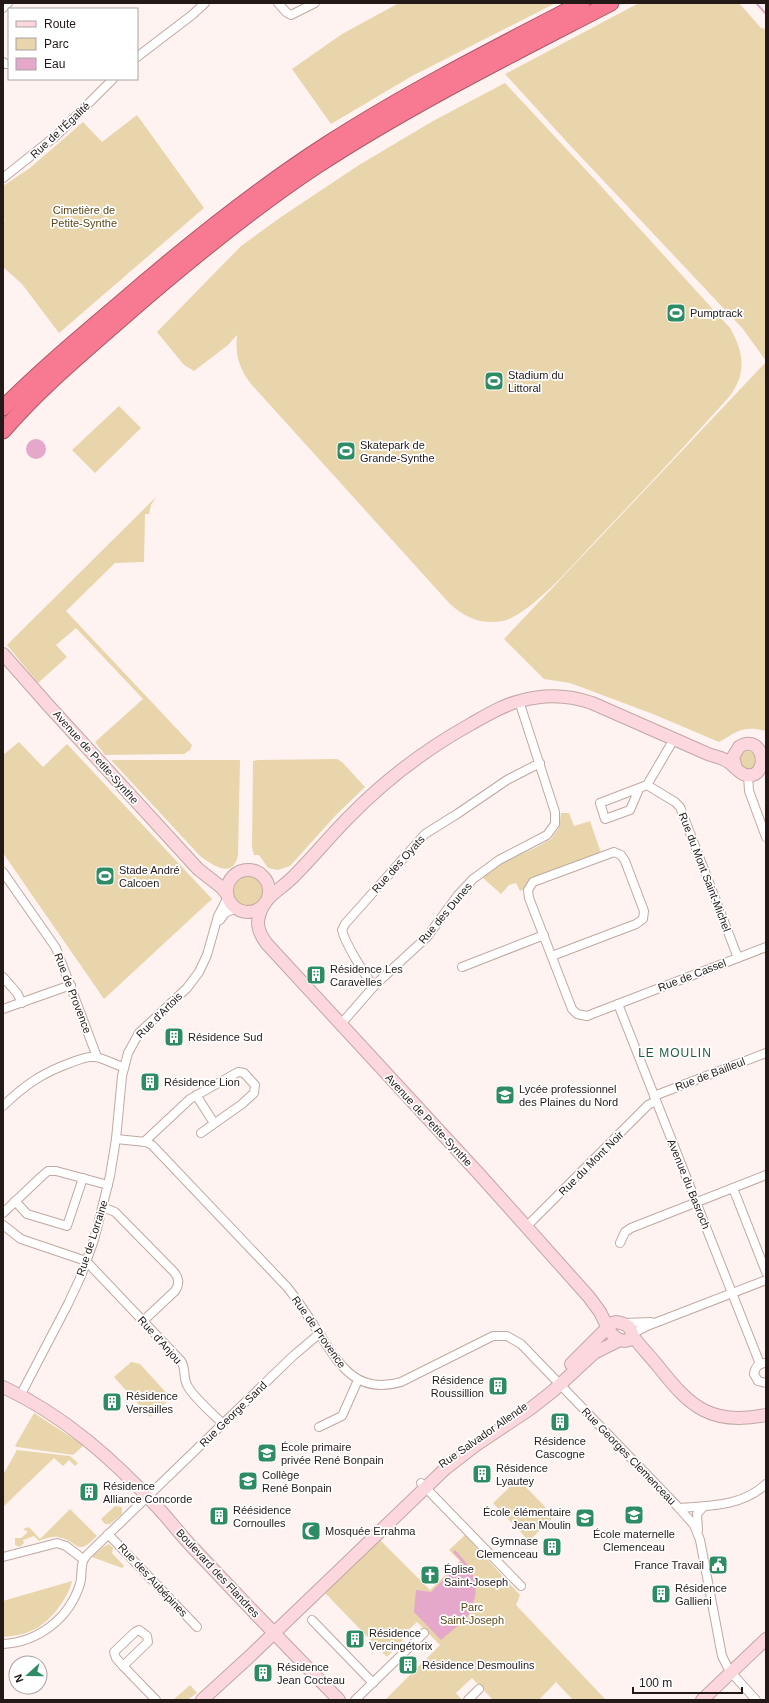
<svg xmlns="http://www.w3.org/2000/svg" width="769" height="1703" viewBox="0 0 769 1703" font-family="Helvetica,sans-serif">
<style>
.green{fill:#e9d5ac}
.water{fill:#e5a7ca}
.lines{fill:none;stroke-linecap:round;stroke-linejoin:round}
.stream{stroke:#e5a7ca;stroke-width:2}
.street-casing{stroke:#c1a8a1;stroke-width:10}
.secondary-casing{stroke:#c1a8a1;stroke-width:14}
.highway-casing{stroke:#ad5867;stroke-width:17}
.street{stroke:#fff;stroke-width:8}
.secondary{stroke:#fdd7de;stroke-width:12}
.highway{stroke:#f77992;stroke-width:15}
.labels{text-anchor:middle;dominant-baseline:central;stroke-width:3.5;stroke-linejoin:round;paint-order:stroke}
.street-label{font-size:11px;fill:#231a18;stroke:#fff}
.park-label{font-size:11px;fill:#5c4818;stroke:#fff}
.poi-label{font-size:11px;fill:#231a18;stroke:#fff;text-anchor:start}
.neighbourhood-label{font-size:12px;letter-spacing:1px;fill:#1c5d42;stroke:#fff}
</style>
<rect width="100%" height="100%" fill="#fef3f0"/>
<!-- green -->
<g class="green">
<path d="M399 3H556L412 76 331 124 292 69 342 34Z"/>
<path d="M639 3H739L761 28 766 29V361L743 329 566 141 505 74Z"/>
<path d="M505 83 598 183 730 328C744 352 747 374 729 397 687 444 644 490 601 535 580 557 532 614 503 621 483 625 465 618 450 604L251 384C239 368 235 355 237 335L228 345 194 371 184 365 157 332 241 246 281 217 359 165 433 121Z"/>
<path d="M137 115 204 208 59 333 22 284 3 267V222L5 220 3 217V186L30 168 83 122 102 142Z"/>
<path d="M766 362V731C743 725 738 731 719 742L653 714 570 683 544 679 504 639Z"/>
<path d="M119 406 141 428 95 473 72 450Z"/>
<path d="M156 497 151 505 149 514H145L144 562 115 563 66 611 192 745 190 750 184 754 105 755 95 742 143 699 76 628 56 645 67 657 38 683 7 645Z"/>
<path d="M19 742 43 767 67 744 212 899 104 999 3 853V755Z"/>
<circle cx="748" cy="760" r="9"/>
<path d="M337 759 342 762 365 787 336 815 290 866 278 870 268 868 259 855H254L252 847 253 761 258 760Z"/>
<path d="M111 760H240L238 855C233 880 212 865 200 856Z"/>
<path d="M561 813H569L574 826 590 821 601 853 529 881 527 884 525 889 520 891 516 883 509 885 501 894 482 877 495 866 537 847 551 839 559 828Z"/>
<circle cx="248" cy="891" r="16"/>
<path d="M131 1362 140 1364 171 1398 150 1417 114 1377Z"/>
<path d="M34 1413 83 1445V1446L73 1455 17 1447 15 1446Z"/>
<path d="M17 1450 70 1456 78 1463 75 1466 69 1460 63 1466 54 1458 3 1507V1475Z"/>
<path d="M518 1479 554 1516 529 1541 493 1503Z"/>
<path d="M115 1506 122 1507V1514L110 1524H105L101 1519Z"/>
<path d="M70 1509 97 1536C75 1558 80 1541 58 1537 52 1536 44 1539 39 1541L34 1536 23 1540 24 1543 20 1547 15 1545V1538H21L28 1532 23 1529 29 1527 40 1539Z"/>
<path d="M465 1535 520 1595 516 1605 606 1700H573L556 1682 539 1700H493L472 1678 456 1693 462 1700H387L386 1699 440 1645 417 1622 401 1637 403 1640 387 1657 324 1592 378 1538 430 1590 460 1561 449 1550Z"/>
<path d="M109 1544 113 1548 112 1553 124 1566 122 1568 92 1557 103 1547Z"/>
<path d="M72 1581C68 1598 52 1619 37 1628 27 1634 14 1636 3 1637V1601Z"/>
<path d="M190 1685 197 1693 187 1700H173Z"/>
</g>
<!-- water -->
<g class="water">
<circle cx="36" cy="449" r="10"/>
<path d="M455 1550C469 1565 483 1583 472 1605 470 1609 470 1613 467 1617 460 1625 450 1632 441 1640L414 1612 416 1590 431 1592 462 1562 453 1552Z"/>
</g>
<g class="lines">
<!-- stream -->
<path class="stream" d="M756 3 766 14"/>
<!-- street casing -->
<g class="street-casing">
<g id="street">
<path d="M278 3 286 12 291 15 315 3"/>
<path d="M3 8 8 3"/>
<path d="M137 57 192 15 205 3"/>
<path d="M3 62 6 64H9"/>
<path d="M3 178 57 135 113 79"/>
<path d="M748 775 749 791 766 837"/>
<path d="M647 785 675 802 680 807 738 958"/>
<path d="M639 789 630 810 605 819 600 803 647 785 674 739"/>
<path d="M3 872 56 948 97 1057"/>
<path d="M220 920 225 913 236 908"/>
<path d="M552 956 636 924 643 919 644 911 625 861 621 855 614 852 533 882 528 890 529 898 572 1009 577 1014 587 1016 766 947"/>
<path d="M462 967 544 935"/>
<path d="M3 977 17 993 22 1003"/>
<path d="M374 986C365 976 345 943 342 930L345 924 425 834 457 814 507 780 540 763"/>
<path d="M618 1004 760 1364"/>
<path d="M3 1009 71 985"/>
<path d="M341 1024 376 984 427 937 458 895 473 879 499 860 547 835 555 824V812L519 701"/>
<path d="M196 1095 214 1123"/>
<path d="M654 1096 766 1053"/>
<path d="M3 1106C25 1085 42 1073 70 1063 78 1060 86 1056 94 1057 102 1057 115 1065 123 1067"/>
<path d="M116 1139 146 1142 152 1145 287 1287C300 1303 311 1321 322 1338 342 1369 359 1394 401 1382L493 1336H507L521 1344 679 1508 694 1525 700 1540 722 1656 729 1670 756 1700"/>
<path d="M144 1142 190 1099 238 1072 244 1073 255 1085 254 1093 242 1104 201 1133"/>
<path d="M733 1188 766 1272"/>
<path d="M15 1201 27 1214 67 1226 83 1178"/>
<path d="M103 1207 115 1212 173 1271C179 1277 180 1284 175 1291L143 1321"/>
<path d="M3 1213 42 1176 48 1171H56L108 1185"/>
<path d="M3 1225 21 1239 86 1261 181 1361C186 1368 183 1377 187 1385 192 1396 213 1414 223 1424"/>
<path d="M526 1227 648 1105 656 1101"/>
<path d="M620 1243 625 1232 631 1228 766 1175"/>
<path d="M623 1323 651 1322"/>
<path d="M632 1334 647 1326 766 1280"/>
<path d="M766 1363C759 1363 755 1367 754 1374L758 1381 766 1383"/>
<path d="M20 1396 68 1304 81 1276 94 1240 110 1176 116 1139 122 1076 128 1053 139 1033 187 988 199 972 207 955 218 916 228 897"/>
<path d="M319 1427 342 1416 358 1380"/>
<path d="M421 1483 521 1586"/>
<path d="M679 1508C710 1506 743 1506 766 1484"/>
<path d="M698 1530 697 1514 704 1506"/>
<path d="M108 1534 197 1627"/>
<path d="M3 1557 57 1543 66 1546 83 1559"/>
<path d="M312 1620 373 1683"/>
<path d="M139 1630 147 1636 148 1642 123 1666 116 1658 114 1652 135 1632Z"/>
<path d="M3 1644C38 1642 69 1619 80 1584 83 1574 79 1563 87 1555L293 1356 319 1334"/>
<path d="M123 1666 156 1700"/>
<path d="M355 1700 424 1633"/>
<path d="M468 1700 479 1689"/>
</g>
</g>
<!-- secondary casing -->
<g class="secondary-casing">
<g id="secondary">
<path d="M3 654 48 705 198 869 221 887 227 894"/>
<circle cx="248" cy="891" r="21"/>
<path d="M268 899C276 890 287 884 295 875 314 856 330 836 349 817 385 780 426 749 471 724 487 715 503 705 520 701 544 694 569 695 592 703L708 754C713 756 720 757 725 760 736 765 741 780 755 774 769 765 760 734 739 747L733 757 736 768"/>
<path d="M263 906C255 921 257 931 267 944L480 1175 589 1297 600 1312 610 1332"/>
<path d="M616 1322C625 1324 631 1325 632 1335L629 1340C621 1343 615 1338 610 1332L609 1326 612 1323Z"/>
<path d="M632 1335C640 1346 649 1355 658 1366 690 1407 711 1426 766 1415"/>
<path d="M571 1364 611 1324"/>
<path d="M3 1387C64 1415 115 1461 160 1510 172 1523 183 1538 196 1551 243 1601 291 1651 339 1700"/>
<path d="M202 1700 248 1658 445 1469 476 1445 530 1409 553 1391 594 1353 620 1340"/>
<path d="M702 1700 766 1639"/>
</g>
</g>
<!-- highway casing -->
<g class="highway-casing">
<g id="highway">
<path d="M3 408C39 372 78 339 117 306 185 247 254 191 329 143 410 91 497 47 582 3"/>
<path d="M3 431C38 390 80 355 120 320 183 265 246 213 315 167 410 105 511 55 611 3"/>
</g>
</g>
<!-- street -->
<use href="#street" class="street"/>
<!-- secondary -->
<use href="#secondary" class="secondary"/>
<!-- highway -->
<use href="#highway" class="highway"/>
</g>
<!-- icons -->
<defs>
<g id="stadium-square" transform="scale(1)"><rect x="-9" y="-9" width="18" height="18" rx="4" fill="#2d8c64" stroke="#fff"/><path d="M0-5a6.5 5 0 1 0 0 10a6.5 5 0 1 0 0-10ZM-3.5-1.8h7v3.6h-7Z" fill="#fff"/></g>
<g id="building-square" transform="scale(1)"><rect x="-9" y="-9" width="18" height="18" rx="4" fill="#2d8c64" stroke="#fff"/><path d="M-4-6H4V6H1V3H-1V6H-4ZM-2.5-4.3h1.7v1.8h-1.7ZM.8-4.3h1.7v1.8H.8ZM-2.5-1h1.7V.8h-1.7ZM.8-1h1.7V.8H.8Z" fill="#fff"/></g>
<g id="school-square" transform="scale(1)"><rect x="-9" y="-9" width="18" height="18" rx="4" fill="#2d8c64" stroke="#fff"/><path d="M0-5L7-2L0 1L-7-2ZM-4 1L0 2.5L4 1V4Q0 6-4 4Z" fill="#fff"/></g>
<g id="mosque-square" transform="scale(1)"><rect x="-9" y="-9" width="18" height="18" rx="4" fill="#2d8c64" stroke="#fff"/><path d="M3.5-4.9A6 6 0 1 0 3.5 4.9A5 5 0 1 1 3.5-4.9Z" fill="#fff"/></g>
<g id="civic-square" transform="scale(1)"><rect x="-9" y="-9" width="18" height="18" rx="4" fill="#2d8c64" stroke="#fff"/><path d="M-.6-6.5H3V-4.5H.6V-3L4-1V1h2V6H-6V1h2V-1L-.6-3ZM-1.2 2.5V6h2.4V2.5Z" fill="#fff"/></g>
<g id="church-square" transform="scale(1)"><rect x="-9" y="-9" width="18" height="18" rx="4" fill="#2d8c64" stroke="#fff"/><path d="M-1.2-6h2.4v3.5h3.3v2.4h-3.3V6h-2.4V-.1h-3.3v-2.4h3.3Z" fill="#fff"/></g>
</defs>
<g fill-rule="evenodd">
<use href="#stadium-square" x="676" y="313"/>
<use href="#stadium-square" x="494" y="381"/>
<use href="#stadium-square" x="346" y="451"/>
<use href="#stadium-square" x="105" y="876"/>
<use href="#building-square" x="316" y="975"/>
<use href="#building-square" x="174" y="1037"/>
<use href="#building-square" x="150" y="1082"/>
<use href="#school-square" x="505" y="1095"/>
<use href="#building-square" x="498" y="1386"/>
<use href="#building-square" x="112" y="1402"/>
<use href="#building-square" x="560" y="1422"/>
<use href="#school-square" x="267" y="1453"/>
<use href="#building-square" x="482" y="1474"/>
<use href="#school-square" x="248" y="1481"/>
<use href="#building-square" x="89" y="1492"/>
<use href="#school-square" x="634" y="1515"/>
<use href="#building-square" x="219" y="1516"/>
<use href="#school-square" x="585" y="1518"/>
<use href="#mosque-square" x="311" y="1531"/>
<use href="#building-square" x="552" y="1547"/>
<use href="#civic-square" x="718" y="1565"/>
<use href="#church-square" x="430" y="1575"/>
<use href="#building-square" x="661" y="1594"/>
<use href="#building-square" x="355" y="1639"/>
<use href="#building-square" x="408" y="1665"/>
<use href="#building-square" x="263" y="1673"/>
</g>
<g class="labels">
<!-- street labels -->
<g class="street-label">
<text transform="translate(60 130) rotate(-43)">Rue de l'Égalité</text>
<text transform="translate(96 757) rotate(48)">Avenue de Petite-Synthe</text>
<text transform="translate(398 864) rotate(-48)">Rue des Oyats</text>
<text transform="translate(705 872) rotate(69)">Rue du Mont Saint-Michel</text>
<text transform="translate(445 913) rotate(-50)">Rue des Dunes</text>
<text transform="translate(692 975) rotate(-21)">Rue de Cassel</text>
<text transform="translate(73 993) rotate(69)">Rue de Provence</text>
<text transform="translate(159 1015) rotate(-45)">Rue d'Artois</text>
<text transform="translate(710 1074) rotate(-21)">Rue de Bailleul</text>
<text transform="translate(429 1120) rotate(47)">Avenue de Petite-Synthe</text>
<text transform="translate(591 1163) rotate(-45)">Rue du Mont Noir</text>
<text transform="translate(689 1184) rotate(68)">Avenue du Basroch</text>
<text transform="translate(92 1238) rotate(-72)">Rue de Lorraine</text>
<text transform="translate(319 1332) rotate(55)">Rue de Provence</text>
<text transform="translate(160 1340) rotate(48)">Rue d'Anjou</text>
<text transform="translate(233 1414) rotate(-44)">Rue George Sand</text>
<text transform="translate(483 1435) rotate(-35)">Rue Salvador Allende</text>
<text transform="translate(629 1456) rotate(46)">Rue Georges Clemenceau</text>
<text transform="translate(218 1573) rotate(47)">Boulevard des Flandres</text>
<text transform="translate(153 1580) rotate(47)">Rue des Aubépines</text>
</g>
<!-- park labels -->
<g class="park-label">
<text x="84" y="210">Cimetière de<tspan x="84" dy="13">Petite-Synthe</tspan></text>
<text x="472" y="1607">Parc<tspan x="472" dy="13">Saint-Joseph</tspan></text>
</g>
<!-- poi labels -->
<g class="poi-label">
<text x="690" y="313">Pumptrack</text>
<text x="508" y="375">Stadium du<tspan x="508" dy="13">Littoral</tspan></text>
<text x="360" y="445">Skatepark de<tspan x="360" dy="13">Grande-Synthe</tspan></text>
<text x="119" y="870">Stade André<tspan x="119" dy="13">Calcoen</tspan></text>
<text x="330" y="969">Résidence Les<tspan x="330" dy="13">Caravelles</tspan></text>
<text x="188" y="1037">Résidence Sud</text>
<text x="164" y="1082">Résidence Lion</text>
<text x="519" y="1089">Lycée professionnel<tspan x="519" dy="13">des Plaines du Nord</tspan></text>
<text x="484" y="1380" text-anchor="end">Résidence<tspan x="484" dy="13">Roussillion</tspan></text>
<text x="126" y="1396">Résidence<tspan x="126" dy="13">Versailles</tspan></text>
<text x="560" y="1441" text-anchor="middle">Résidence<tspan x="560" dy="13">Cascogne</tspan></text>
<text x="281" y="1447">École primaire<tspan x="281" dy="13">privée René Bonpain</tspan></text>
<text x="496" y="1468">Résidence<tspan x="496" dy="13">Lyautey</tspan></text>
<text x="262" y="1475">Collège<tspan x="262" dy="13">René Bonpain</tspan></text>
<text x="103" y="1486">Résidence<tspan x="103" dy="13">Alliance Concorde</tspan></text>
<text x="233" y="1510">Réésidence<tspan x="233" dy="13">Cornoulles</tspan></text>
<text x="571" y="1512" text-anchor="end">École élémentaire<tspan x="571" dy="13">Jean Moulin</tspan></text>
<text x="325" y="1531">Mosquée Errahma</text>
<text x="634" y="1534" text-anchor="middle">École maternelle<tspan x="634" dy="13">Clemenceau</tspan></text>
<text x="538" y="1541" text-anchor="end">Gymnase<tspan x="538" dy="13">Clemenceau</tspan></text>
<text x="704" y="1565" text-anchor="end">France Travail</text>
<text x="444" y="1569">Église<tspan x="444" dy="13">Saint-Joseph</tspan></text>
<text x="675" y="1588">Résidence<tspan x="675" dy="13">Gallieni</tspan></text>
<text x="369" y="1633">Résidence<tspan x="369" dy="13">Vercingétorix</tspan></text>
<text x="422" y="1665">Résidence Desmoulins</text>
<text x="277" y="1667">Résidence<tspan x="277" dy="13">Jean Cocteau</tspan></text>
</g>
<!-- neighbourhood labels -->
<g class="neighbourhood-label">
<text x="675" y="1053">LE MOULIN</text>
</g>
</g>
<!-- border -->
<rect width="769" height="1703" fill="none" stroke="#231a18" stroke-width="8"/>
<!-- legend -->
<rect x="8" y="8" width="130" height="72" fill="#ffffff" stroke="#a7a3a3"/>
<rect x="16" y="21" width="20" height="6" fill="#fdd7de" stroke="#a7a3a3"/>
<text x="44" y="28" font-size="12" fill="#231a18">Route</text>
<rect x="16" y="38" width="20" height="12" fill="#e9d5ac" stroke="#a7a3a3"/>
<text x="44" y="48" font-size="12" fill="#231a18">Parc</text>
<rect x="16" y="58" width="20" height="12" fill="#e5a7ca" stroke="#a7a3a3"/>
<text x="44" y="68" font-size="12" fill="#231a18">Eau</text>
<!-- north arrow -->
<g transform="translate(28 1675) rotate(249)"><circle r="19" fill="#ffffff" stroke="#a7a3a3"/>
<path d="M0-3L7 15L0 10L-7 15Z" fill="#2d8c64"/>
<text y="-6" font-size="11" font-weight="bold" text-anchor="middle" fill="#231a18">N</text>
</g>
<!-- scale -->
<path d="M633 1687v6h109v-6" fill="none" stroke="#231a18" stroke-width="2"/>
<text x="639" y="1687" font-size="12" fill="#231a18" stroke="#ffffff" stroke-width="3" paint-order="stroke">100 m</text>
</svg>
